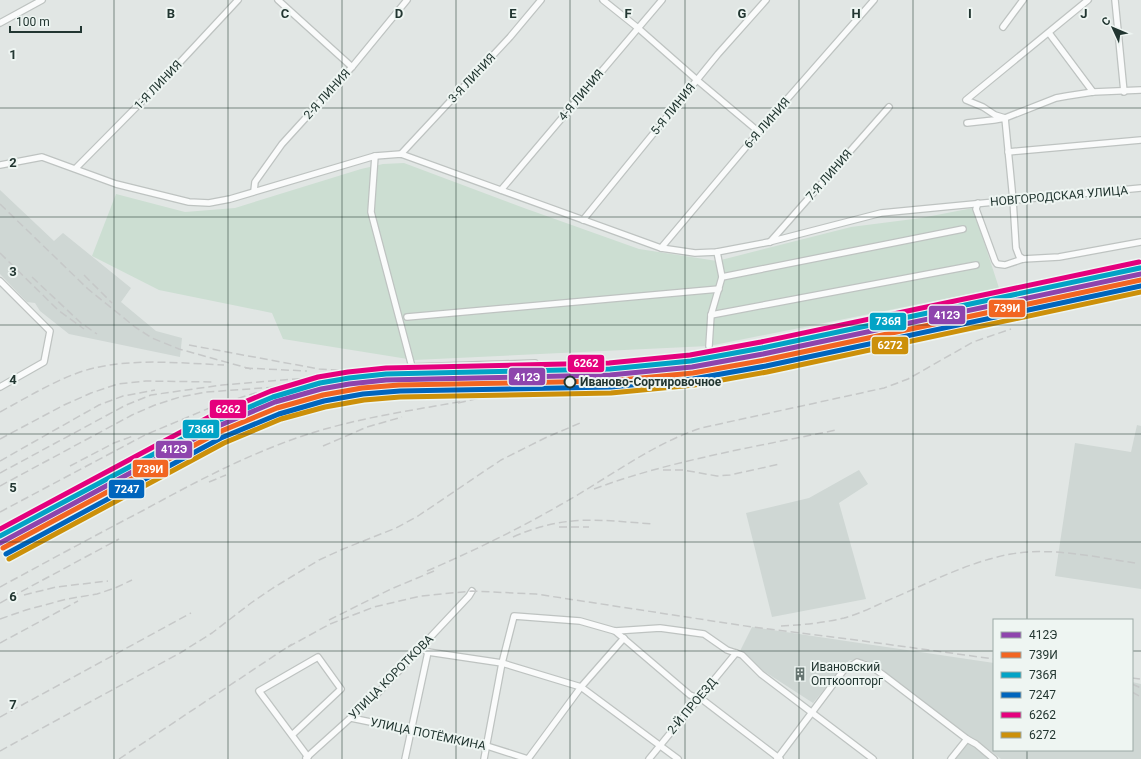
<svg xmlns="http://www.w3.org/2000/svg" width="1141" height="759" viewBox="0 0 1141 759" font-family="Roboto,sans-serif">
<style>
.built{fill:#cfd7d4}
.green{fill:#ccded2}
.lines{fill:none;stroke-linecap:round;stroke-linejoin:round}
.minor-casing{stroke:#bec3c1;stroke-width:8}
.minor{stroke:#fafbfb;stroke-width:5.5}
.rail{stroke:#c6c8c8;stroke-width:1.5;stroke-dasharray:8 4;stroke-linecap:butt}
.rail-1-casing{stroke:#eef5f2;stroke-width:8}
.rail-2-casing{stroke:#eef5f2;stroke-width:8}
.rail-3-casing{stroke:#eef5f2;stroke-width:8}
.rail-4-casing{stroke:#eef5f2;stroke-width:8}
.rail-5-casing{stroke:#eef5f2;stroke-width:8}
.rail-6-casing{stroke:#eef5f2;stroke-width:8}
.rail-1{stroke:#8e44ad;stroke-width:5}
.rail-2{stroke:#f26522;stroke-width:5}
.rail-3{stroke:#02a3c6;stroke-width:5}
.rail-4{stroke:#0065bd;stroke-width:5}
.rail-5{stroke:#e5007d;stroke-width:5}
.rail-6{stroke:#cc900a;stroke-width:5}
.grid{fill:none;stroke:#223631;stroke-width:1;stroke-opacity:0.55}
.stop-dot{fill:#eef5f2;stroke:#223631;stroke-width:2}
.labels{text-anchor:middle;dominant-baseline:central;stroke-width:4;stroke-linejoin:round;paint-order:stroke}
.street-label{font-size:12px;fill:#223631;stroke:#eef5f2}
.stop-label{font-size:12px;font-weight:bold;fill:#223631;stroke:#eef5f2;text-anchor:start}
.poi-label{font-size:12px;fill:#223631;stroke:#eef5f2;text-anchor:start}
.grid-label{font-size:13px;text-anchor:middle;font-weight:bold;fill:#223631;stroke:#eef5f2;stroke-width:4;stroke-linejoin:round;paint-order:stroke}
.line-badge{stroke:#eef5f2;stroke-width:1.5}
.badge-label{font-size:11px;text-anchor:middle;font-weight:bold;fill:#fff}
</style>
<rect width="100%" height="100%" fill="#e1e6e4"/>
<!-- built -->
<g class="built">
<path d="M0 190 54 241 63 233 131 288 121 302 156 331 182 338 180 357 69 334 40 311 35 303 27 302 0 274Z"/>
<path d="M1137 425 1141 426V589L1055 576 1075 443 1131 452Z"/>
<path d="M859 470 868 484 839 503 866 599 772 617 746 513 809 498Z"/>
<path d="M752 627 994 663V750H1132V682L1141 684V759H1001L975 739 967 735 876 665 865 660H850L846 663 813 703 739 655 741 649Z"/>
<path d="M965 742 971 744 989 759H951Z"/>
</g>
<!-- green -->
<path class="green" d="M404 163 524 208 639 249 717 261 851 227 921 218 973 208 999 288 709 346 414 360 283 339 272 313 159 290 92 256 116 194 185 212 235 208 361 169 383 164Z"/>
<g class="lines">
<!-- minor casing -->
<g class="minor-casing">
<g id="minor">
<path d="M278 0 352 67"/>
<path d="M603 0 638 28 697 80 759 132"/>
<path d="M1088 0 966 100 983 107 995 115 1005 118 1056 98 1067 96 1093 92 1141 90"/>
<path d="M1115 0 1124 92"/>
<path d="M0 23 42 0"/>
<path d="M1003 27 1023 0"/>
<path d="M1049 33 1093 92"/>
<path d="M967 123 994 120 1005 118 1013 200 1016 248 1019 256 1023 259"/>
<path d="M1008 152 1141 140"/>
<path d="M401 154 510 37 541 0"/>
<path d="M375 156 371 212 412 367 535 363"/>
<path d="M0 165 42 157 116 184 189 202 209 203 230 199 375 156 401 154 661 248 695 253 717 252 769 242 881 213 1141 188"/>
<path d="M76 168 170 73 238 0"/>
<path d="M501 190 662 0"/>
<path d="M254 191 255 182 282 144 352 67 407 0"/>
<path d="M978 203 976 209 995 261 997 264 1005 265 1023 259 1059 257 1141 242"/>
<path d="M583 220 718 54 766 0"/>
<path d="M770 242 889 107"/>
<path d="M661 248 767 122 874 0"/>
<path d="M722 277 963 229"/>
<path d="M0 281 50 331 44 362 0 387"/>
<path d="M711 315 976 265"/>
<path d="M407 317 719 289"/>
<path d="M709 346 711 315 722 277 717 252"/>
<path d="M615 631 690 695 703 700 780 759"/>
<path d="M420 648 428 652 502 663 581 687 678 759"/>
<path d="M351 718 487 746 528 759"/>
<path d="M292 735 341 689 318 657 259 691 308 757"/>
<path d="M306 758 377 694 469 596 472 591"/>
<path d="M405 759 428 652"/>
<path d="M484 759 502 663 514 616 580 621 615 631 660 628 704 634 727 650 742 655 761 674 873 759"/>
<path d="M528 759 581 687 624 638"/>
<path d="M649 759 736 653"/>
<path d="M777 759 843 671 857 662 872 667 882 674 967 739 976 744 994 759"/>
<path d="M951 759 967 739"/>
</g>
</g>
<!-- minor -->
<use href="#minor" class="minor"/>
<!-- rail -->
<g class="rail">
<path d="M0 204 88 289 135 327 152 338 179 349 251 369"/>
<path d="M0 253 58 310 84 329"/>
<path d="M84 275 112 303"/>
<path d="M32 277 81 323 97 334"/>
<path d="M189 345 319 369 350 371"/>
<path d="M245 368 307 371"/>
<path d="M456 374 522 373"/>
<path d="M458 403 493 395"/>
<path d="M0 412C26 398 52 382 80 372 126 357 176 363 224 365"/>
<path d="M0 439 64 405 91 393 118 384 146 381 213 382"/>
<path d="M323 446 367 427 402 417"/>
<path d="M0 461 99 405 123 396 155 390"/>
<path d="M70 466 114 443 133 436"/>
<path d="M663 470H683L717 476 730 475 780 464"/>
<path d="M0 473 126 405 151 395 222 385 332 376 414 375 463 377"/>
<path d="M209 482 226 475"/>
<path d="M0 486 132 415 155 405 180 397 206 392 320 384 340 380"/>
<path d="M594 489C672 460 755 447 836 430"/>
<path d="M0 512 145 435 219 404 259 392"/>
<path d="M559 527H589"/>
<path d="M513 537C565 514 599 520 653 524"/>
<path d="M427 571C473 551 517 530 560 505 607 479 650 445 701 428L884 388 908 379 973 342 1011 329"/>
<path d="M0 587C48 561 96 535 144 510 199 480 256 450 315 432 364 417 414 410 464 401"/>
<path d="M24 595 56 587 108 581"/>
<path d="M0 603 119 539"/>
<path d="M0 619 26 610 67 599 97 594 115 588 132 580"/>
<path d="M329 620 391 589 434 571"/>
<path d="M781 626C802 625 823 623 844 618 858 614 871 608 884 602 925 585 967 562 1011 554 1052 547 1095 557 1135 563"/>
<path d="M0 643 78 601"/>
<path d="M288 647 330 624 374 607 421 596 472 591 536 594 752 627 849 639 994 659"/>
<path d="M1132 678 1141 679"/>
<path d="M1132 684 1141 688"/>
<path d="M1132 692 1141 697"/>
<path d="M0 717 191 613"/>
<path d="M0 751 180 653 212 633 251 603 273 588 319 560 343 549 396 528 418 516 501 460 545 438 580 423"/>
<path d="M119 759 292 644"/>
</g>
<!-- rail-1 casing -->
<g class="rail-1-casing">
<path id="rail-1" d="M0 543 216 427 275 402 321 389 349 384 386 380 610 375 692 367 763 354 1141 274"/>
</g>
<!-- rail-2 casing -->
<g class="rail-2-casing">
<path id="rail-2" d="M3 548 219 432 277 408 323 395 362 388 399 385 610 381 693 373 765 360 1141 280"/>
</g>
<!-- rail-3 casing -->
<g class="rail-3-casing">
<path id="rail-3" d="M0 536 214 422 273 397 320 383 349 378 386 374 610 369 691 361 762 348 1140 268"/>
</g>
<!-- rail-4 casing -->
<g class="rail-4-casing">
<path id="rail-4" d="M6 554 221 438 279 414 324 401 363 394 400 391 611 387 693 379 766 366 1141 286"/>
</g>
<!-- rail-5 casing -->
<g class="rail-5-casing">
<path id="rail-5" d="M0 529 211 416 271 391 318 377 348 372 386 368 609 363 690 355 761 342 1139 262"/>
</g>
<!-- rail-6 casing -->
<g class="rail-6-casing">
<path id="rail-6" d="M9 559 224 443 281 419 325 407 364 400 400 397 611 393 694 385 767 372 1141 292"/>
</g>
<!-- rail-1 -->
<use href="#rail-1" class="rail-1"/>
<!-- rail-2 -->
<use href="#rail-2" class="rail-2"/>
<!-- rail-3 -->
<use href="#rail-3" class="rail-3"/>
<!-- rail-4 -->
<use href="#rail-4" class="rail-4"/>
<!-- rail-5 -->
<use href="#rail-5" class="rail-5"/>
<!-- rail-6 -->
<use href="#rail-6" class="rail-6"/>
</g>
<!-- grid -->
<path class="grid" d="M114 0V759M228 0V759M342 0V759M456 0V759M570 0V759M685 0V759M799 0V759M913 0V759M1027 0V620M0 108H1141M0 217H1141M0 325H1141M0 434H1141M0 542H1141M0 651H994M1132 651H1141M1027 750V759"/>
<!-- icons -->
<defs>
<g id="building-bare" transform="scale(1.08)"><path d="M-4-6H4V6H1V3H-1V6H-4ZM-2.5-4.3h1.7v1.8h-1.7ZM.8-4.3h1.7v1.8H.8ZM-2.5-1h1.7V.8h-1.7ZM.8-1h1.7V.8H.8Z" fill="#657470" stroke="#eef5f2" stroke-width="2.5" paint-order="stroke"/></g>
</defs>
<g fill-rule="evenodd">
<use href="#building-bare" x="800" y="674"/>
</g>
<!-- markers -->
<circle class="stop-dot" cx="570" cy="382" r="5.5"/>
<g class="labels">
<!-- street labels -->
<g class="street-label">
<text transform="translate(472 78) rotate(-47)">3-Я ЛИНИЯ</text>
<text transform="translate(158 85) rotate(-46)">1-Я ЛИНИЯ</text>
<text transform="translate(327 94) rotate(-48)">2-Я ЛИНИЯ</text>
<text transform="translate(581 95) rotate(-50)">4-Я ЛИНИЯ</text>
<text transform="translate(673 109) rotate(-51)">5-Я ЛИНИЯ</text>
<text transform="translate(767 123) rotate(-49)">6-Я ЛИНИЯ</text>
<text transform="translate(829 175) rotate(-49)">7-Я ЛИНИЯ</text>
<text transform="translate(1059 196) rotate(-5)">НОВГОРОДСКАЯ УЛИЦА</text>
<text transform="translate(391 677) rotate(-45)">УЛИЦА КОРОТКОВА</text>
<text transform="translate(692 706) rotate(-50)">2-Й ПРОЕЗД</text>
<text transform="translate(428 734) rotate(12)">УЛИЦА ПОТЁМКИНА</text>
</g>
<!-- stop labels -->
<g class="stop-label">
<text x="580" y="382">Иваново-Сортировочное</text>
</g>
<!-- poi labels -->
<g class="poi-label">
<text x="811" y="667">Ивановский<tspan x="811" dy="14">Опткоопторг</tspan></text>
</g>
</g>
<g class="grid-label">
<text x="171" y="18">B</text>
<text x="285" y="18">C</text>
<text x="399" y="18">D</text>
<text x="513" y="18">E</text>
<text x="628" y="18">F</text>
<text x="742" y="18">G</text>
<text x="856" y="18">H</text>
<text x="970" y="18">I</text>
<text x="1084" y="18">J</text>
<text x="13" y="59">1</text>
<text x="13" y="167">2</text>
<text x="13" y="276">3</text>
<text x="13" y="384">4</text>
<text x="13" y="492">5</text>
<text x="13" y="601">6</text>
<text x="13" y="709">7</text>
</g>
<g class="line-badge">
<rect x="988" y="299" width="38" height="19" rx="4" fill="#f26522"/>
<rect x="928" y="305" width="38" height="20" rx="4" fill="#8e44ad"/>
<rect x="869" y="312" width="38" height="19" rx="4" fill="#02a3c6"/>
<rect x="871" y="336" width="38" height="19" rx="4" fill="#cc900a"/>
<rect x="567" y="354" width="38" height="19" rx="4" fill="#e5007d"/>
<rect x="508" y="367" width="38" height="19" rx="4" fill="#8e44ad"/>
<rect x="209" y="399" width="38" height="20" rx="4" fill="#e5007d"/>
<rect x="182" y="419" width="38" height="20" rx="4" fill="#02a3c6"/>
<rect x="155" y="440" width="38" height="19" rx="4" fill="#8e44ad"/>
<rect x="132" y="459" width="37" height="19" rx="4" fill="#f26522"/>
<rect x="108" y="479" width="37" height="20" rx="4" fill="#0065bd"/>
</g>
<g class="badge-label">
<text x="1007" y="312">739И</text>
<text x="947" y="319">412Э</text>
<text x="888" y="325">736Я</text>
<text x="890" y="349">6272</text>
<text x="586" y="367">6262</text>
<text x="527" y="381">412Э</text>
<text x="228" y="413">6262</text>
<text x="201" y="433">736Я</text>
<text x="174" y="453">412Э</text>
<text x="150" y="473">739И</text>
<text x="127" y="493">7247</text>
</g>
<!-- legend -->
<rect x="993" y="619" width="140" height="132" fill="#eef5f2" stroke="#9ca9a5"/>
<rect x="1001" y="632" width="20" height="6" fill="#8e44ad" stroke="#9ca9a5"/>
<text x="1029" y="639" font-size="12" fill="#223631">412Э</text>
<rect x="1001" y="652" width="20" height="6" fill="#f26522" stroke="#9ca9a5"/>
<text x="1029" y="659" font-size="12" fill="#223631">739И</text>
<rect x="1001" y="672" width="20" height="6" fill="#02a3c6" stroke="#9ca9a5"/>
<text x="1029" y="679" font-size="12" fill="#223631">736Я</text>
<rect x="1001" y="692" width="20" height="6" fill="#0065bd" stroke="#9ca9a5"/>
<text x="1029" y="699" font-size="12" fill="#223631">7247</text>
<rect x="1001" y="712" width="20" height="6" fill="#e5007d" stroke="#9ca9a5"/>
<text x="1029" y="719" font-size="12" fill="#223631">6262</text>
<rect x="1001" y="732" width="20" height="6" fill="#cc900a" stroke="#9ca9a5"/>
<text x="1029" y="739" font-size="12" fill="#223631">6272</text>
<!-- north arrow -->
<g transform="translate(1113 28) rotate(314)" stroke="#eef5f2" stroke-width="3" paint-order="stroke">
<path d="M0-3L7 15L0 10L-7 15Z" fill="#223631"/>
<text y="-6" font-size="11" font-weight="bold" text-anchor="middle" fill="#223631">С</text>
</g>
<!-- scale -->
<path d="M10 26v6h71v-6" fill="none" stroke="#223631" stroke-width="2"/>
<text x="16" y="26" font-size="12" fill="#223631" stroke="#eef5f2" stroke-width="3" paint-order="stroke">100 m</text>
</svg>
